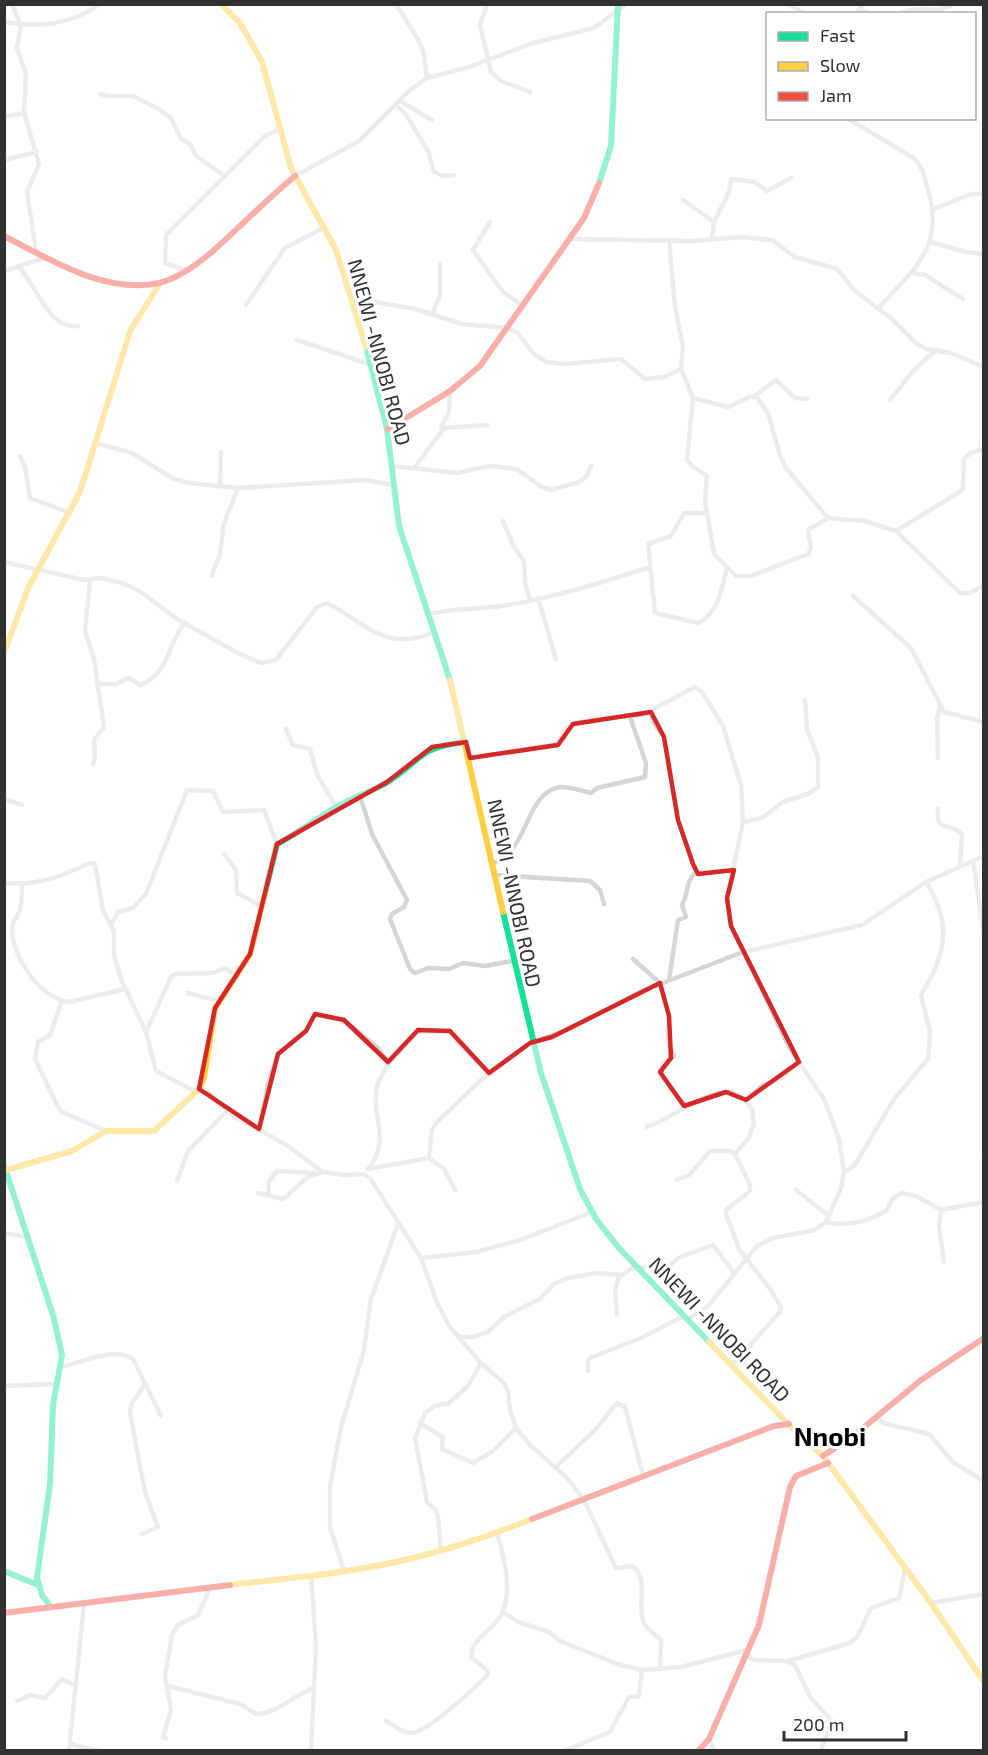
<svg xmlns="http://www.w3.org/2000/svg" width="988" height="1755" viewBox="0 0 988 1755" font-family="'Exo 2',sans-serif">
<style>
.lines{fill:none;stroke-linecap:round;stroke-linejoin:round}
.street{stroke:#d5d5d5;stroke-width:4.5}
.fast{stroke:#16e098;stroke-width:6}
.slow{stroke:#ffcf43;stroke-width:6}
.jam{stroke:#f24e42;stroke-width:6}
.marked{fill:none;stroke:#d62828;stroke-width:4.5;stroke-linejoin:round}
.labels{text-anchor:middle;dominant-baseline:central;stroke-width:6;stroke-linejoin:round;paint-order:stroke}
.street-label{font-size:20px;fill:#313131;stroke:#fff}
.district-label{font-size:26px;font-weight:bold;fill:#000;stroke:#fff}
</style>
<rect width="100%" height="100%" fill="#fff"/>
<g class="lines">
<!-- street -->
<g class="street">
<path d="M12 4 21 26 17 48 26 74 24 113 39 164 27 192 36 252"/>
<path d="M396 4 417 38 423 50 427 78"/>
<path d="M487 4 480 25 491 72 501 81 530 92"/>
<path d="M786 4 807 14"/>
<path d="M860 9 870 14"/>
<path d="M856 14 863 4"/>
<path d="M899 14C919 3 937 16 953 4"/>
<path d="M4 22C39 28 71 25 100 4"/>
<path d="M101 94 108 96H133L157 108 171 118 181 139 190 144 196 156 223 175"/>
<path d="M400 101 432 120"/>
<path d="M395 105 405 113 428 151 434 172 443 176 454 175"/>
<path d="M4 117 24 113"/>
<path d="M847 118 915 159C924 169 925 180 929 193 944 251 912 269 878 309"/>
<path d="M4 160 37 152"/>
<path d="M295 176 359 141 410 90 427 78 466 68 533 43 594 28 626 4"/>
<path d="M683 200 714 222"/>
<path d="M934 209 971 194H984"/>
<path d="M490 222 473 250 503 292 522 305"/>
<path d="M712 238 714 222 729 192 731 179 755 182 767 191 791 178"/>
<path d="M570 239 691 241 742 237 772 240 795 257 837 269 854 290 891 318 917 344 926 349 951 353 984 367"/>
<path d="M669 240 675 307 683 347 681 369 693 398 687 460 692 466 707 476 705 502 714 554 736 576H751L808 554 811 548 808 530 828 518"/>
<path d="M930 242 966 252 984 254"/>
<path d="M19 267C37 286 47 329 78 326"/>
<path d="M186 270 165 263 166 235 265 136 280 129"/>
<path d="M4 271 47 257"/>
<path d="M913 273 925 275 963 299"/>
<path d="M352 298 415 309 462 324 508 328 518 333 532 352 546 362 566 364 621 359 645 379 664 377 681 369"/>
<path d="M246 305 285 248 325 227"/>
<path d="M432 315 440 295V263"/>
<path d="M297 340 369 364"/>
<path d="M753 397 776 380 795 398 807 399"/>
<path d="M693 398 728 407 749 397H757L768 413 780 455 786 468 828 518 865 521 896 531 960 593H970L984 585"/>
<path d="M890 400 914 370 936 350"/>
<path d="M441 428 449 412 450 391"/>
<path d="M95 443 132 453 174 479 190 483 238 488 366 480 393 485"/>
<path d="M20 456 25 467 30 498 70 513"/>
<path d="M392 466 457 473 490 466 510 468 518 470 542 487 551 490 579 482 586 477 591 466"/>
<path d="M415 467 444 428 487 425"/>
<path d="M220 486 221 452"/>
<path d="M706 513H684L671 536 648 544 655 613 698 623C719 613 721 590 727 568"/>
<path d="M503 521 514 547 524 561 525 584 530 600"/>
<path d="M896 531 961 491 963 488 964 459 970 453 984 449"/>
<path d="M4 562 84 580 101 578 122 583 138 590 177 619 238 653 261 663 276 660 317 607 327 603C367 624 385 653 435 632"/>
<path d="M212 575 220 554 224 523 238 488"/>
<path d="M90 581 85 631 94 659 104 727 94 740 95 756 93 764"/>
<path d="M853 596 911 648 944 712 984 722"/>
<path d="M538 598 556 659"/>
<path d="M430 614C455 607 482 610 508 605 557 597 603 582 650 567"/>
<path d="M97 684H116L129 678 140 685C170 674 167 643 185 623"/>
<path d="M651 712 653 722 664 737 678 820 697 873"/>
<path d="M286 729 293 745 310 749 317 774 336 807"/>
<path d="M470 758 557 744 565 729 573 724 596 718 642 715 695 687 702 692 723 726 741 785 743 822 727 898 731 926 789 1047 824 1099 839 1139 844 1172 841 1188 826 1222 815 1230 773 1238 757 1246 708 1306 687 1320"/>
<path d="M938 758 937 719 940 707"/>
<path d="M360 796 372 834 407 900 404 907 392 914 390 919 410 969 415 973 428 968 449 969 463 963 485 966 512 961"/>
<path d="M4 799 22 805"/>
<path d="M938 809C935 834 952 821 962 835L960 866"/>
<path d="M743 822 762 818 783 802 810 793 818 787V758L807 729 805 700"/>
<path d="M224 854 236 870 237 893 261 906"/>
<path d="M973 861 984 936"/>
<path d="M492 864C530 851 524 793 560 787 570 786 582 791 591 793L597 788 645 777 646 763 630 717"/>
<path d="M494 875 590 881 600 890 604 904"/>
<path d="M4 883C39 886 59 877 90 863L95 864 103 911 114 931V955L121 979 146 1032 156 1071 191 1089 208 1093 232 1115 285 1144 323 1172 345 1175 364 1174 370 1178 421 1258 437 1303 450 1327 481 1363 504 1383 508 1391 510 1410 516 1428 528 1443 568 1479 584 1500 616 1568 632 1566C650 1577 636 1607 644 1623 647 1630 655 1634 661 1640L660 1668"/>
<path d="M22 884C21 892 23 906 19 912 16 919 12 922 12 929 12 957 41 1000 70 1002L125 989"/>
<path d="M111 925 118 912 133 908 146 894 187 790 213 791 223 812 264 810 277 844"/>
<path d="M633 959 660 983 669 1016 667 1041 674 1056 663 1063 661 1076 686 1107"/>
<path d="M669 980 678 920 686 917 682 905C689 893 685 883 695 873L734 870"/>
<path d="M188 993 218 1001"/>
<path d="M62 1001 50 1035 38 1042 35 1059 57 1105 62 1112 106 1131"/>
<path d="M146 1032 171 977 175 974 213 973 226 968 236 976"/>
<path d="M746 1100 762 1086 780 1079 799 1062"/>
<path d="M647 1127C673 1118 704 1091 731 1092L746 1100 752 1109 754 1124 748 1139 735 1154"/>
<path d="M259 1129 268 1084 278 1054 306 1031 315 1015 344 1020 378 1048 388 1062"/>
<path d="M984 1149V1163"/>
<path d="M429 1158 444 1169 455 1190"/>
<path d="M369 1168C392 1136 370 1116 377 1087 383 1065 403 1050 417 1032L450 1031 461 1046 489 1073"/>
<path d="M368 1169 429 1158 432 1130 436 1123 480 1081 530 1043 570 1029 642 991 743 952 862 925 926 882 984 856"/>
<path d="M844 1172 855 1165 894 1099 928 1059 930 1032 921 995C946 954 953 925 926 882"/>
<path d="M677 1180 689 1175 710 1151H729L735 1154 750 1185V1191L726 1210V1214L739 1249 770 1289 781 1307 780 1312 751 1344 745 1357 730 1364"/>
<path d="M177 1181 188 1151 227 1111"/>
<path d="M796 1190 829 1216"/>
<path d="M258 1193 283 1199 309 1176 323 1172"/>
<path d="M268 1195 269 1181 277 1171 314 1173"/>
<path d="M941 1210 939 1226 944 1262"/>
<path d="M826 1222C848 1227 868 1222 887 1210L892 1199 902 1193 916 1196 941 1210 984 1202"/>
<path d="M4 1233 28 1237"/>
<path d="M421 1258 476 1252 520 1240 592 1212"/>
<path d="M617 1314 615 1291 619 1276"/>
<path d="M458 1337H473L488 1332 504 1317 540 1299 554 1284 568 1278 596 1273 622 1275 632 1268 670 1265 678 1258 713 1245 734 1273"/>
<path d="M61 1367C80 1363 116 1346 133 1359L161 1416"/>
<path d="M588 1371V1360L592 1357 641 1338 684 1316"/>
<path d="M4 1386 57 1384"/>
<path d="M876 1417 883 1423 929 1434 954 1463 984 1481"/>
<path d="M420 1423 443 1437 442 1449 473 1463 493 1451 516 1428"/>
<path d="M556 1467 595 1430 617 1403 625 1407 643 1475"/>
<path d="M142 1534 158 1527 145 1492 130 1413 132 1403 145 1384"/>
<path d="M441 1550 438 1517 435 1509 427 1502 415 1438 425 1413 435 1406 449 1403 468 1386 481 1363"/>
<path d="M344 1571 330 1527V1487L341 1427 364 1350 371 1299 398 1224"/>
<path d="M931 1603 984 1594"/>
<path d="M503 1612 518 1622 549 1632 560 1641 620 1665 642 1670 681 1667 747 1650 750 1658 755 1660 788 1661 850 1643 857 1637 871 1608 899 1598 905 1569"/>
<path d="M788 1661 795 1665 810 1697 832 1721 821 1750"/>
<path d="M168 1686 240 1704 256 1714C279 1713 293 1695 314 1688"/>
<path d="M17 1701 30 1695 45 1698 62 1679 74 1685"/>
<path d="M386 1721C393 1725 403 1733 411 1733 426 1734 478 1685 488 1674L487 1670 472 1658C468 1640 496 1629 502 1613 513 1589 504 1557 497 1533"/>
<path d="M166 1738 163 1737 171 1710 165 1676 172 1635 178 1625 198 1615 210 1588"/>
<path d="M709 1739 714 1750"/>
<path d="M70 1744 96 1750"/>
<path d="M69 1750 84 1604"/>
<path d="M311 1750 316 1646 311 1575"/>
<path d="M566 1750 610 1732 629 1697 639 1696 642 1670"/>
</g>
<!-- fast -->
<g class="fast">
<path d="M599 183 611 146 618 4"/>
<path d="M366 347 387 429 399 526 450 680"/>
<path d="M266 888 277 844C298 833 316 819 336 807 352 798 370 792 386 783 422 761 416 747 466 742"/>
<path d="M503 912 541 1073 580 1189 596 1219 619 1248 709 1342"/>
<path d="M4 1165 53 1315 62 1355 53 1405 50 1484 37 1578 42 1595 50 1606"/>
<path d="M4 1571 38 1585"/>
</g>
<!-- slow -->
<g class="slow">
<path d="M221 4 240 23 262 62 291 168 336 250 366 347"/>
<path d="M4 653 29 586 80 492 130 331 160 283"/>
<path d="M450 680 503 912"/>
<path d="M6 1170 72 1151 106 1131H154L199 1089 204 1078 215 1008 250 954 266 888"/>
<path d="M709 1342 787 1423 823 1456 931 1603 984 1682"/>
<path d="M230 1585C290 1578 350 1573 409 1559 451 1549 492 1535 532 1519"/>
</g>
<!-- jam -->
<g class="jam">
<path d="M4 236C49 259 106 295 159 283 179 278 198 264 214 250 241 226 267 199 295 176"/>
<path d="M388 429 450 391 480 366 584 218 599 183"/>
<path d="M823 1456 857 1433 921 1380 984 1338"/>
<path d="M532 1519 774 1426 789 1424"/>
<path d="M4 1613 230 1585"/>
<path d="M699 1750 709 1739 759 1625 790 1487 796 1476 828 1463"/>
</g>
</g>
<!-- marked area -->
<path d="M0 0H988V1755H0ZM651 712 664 737 678 820 693 864 698 874 734 870 727 898 731 926 799 1062 746 1100 726 1092 684 1106 660 1072 671 1058 669 1016 660 983 552 1037 530 1043 489 1073 450 1031 418 1030 388 1062 344 1020 315 1014 306 1031 278 1054 259 1129 199 1089 215 1008 250 954 277 844 387 782 432 747 466 742 470 758 558 745 573 724Z" fill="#fff" fill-opacity=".55" fill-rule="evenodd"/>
<path class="marked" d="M651 712 664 737 678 820 693 864 698 874 734 870 727 898 731 926 799 1062 746 1100 726 1092 684 1106 660 1072 671 1058 669 1016 660 983 552 1037 530 1043 489 1073 450 1031 418 1030 388 1062 344 1020 315 1014 306 1031 278 1054 259 1129 199 1089 215 1008 250 954 277 844 387 782 432 747 466 742 470 758 558 745 573 724Z"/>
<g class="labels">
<!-- street labels -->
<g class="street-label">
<text transform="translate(380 352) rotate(75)">NNEWI -NNOBI ROAD</text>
<text transform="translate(515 893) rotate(78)">NNEWI -NNOBI ROAD</text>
<text transform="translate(720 1329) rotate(46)">NNEWI -NNOBI ROAD</text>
</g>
<!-- district labels -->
<g class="district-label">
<text x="830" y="1435">Nnobi</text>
</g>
</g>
<!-- border -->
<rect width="988" height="1755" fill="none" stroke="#313131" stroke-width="12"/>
<!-- legend -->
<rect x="766" y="12" width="210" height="108" fill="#ffffff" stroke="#adadad" stroke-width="1.5"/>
<rect x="778" y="32" width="30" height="9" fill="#16e098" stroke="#adadad" stroke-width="1.5"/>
<text x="820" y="42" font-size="18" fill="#313131">Fast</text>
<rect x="778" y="62" width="30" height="9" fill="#ffcf43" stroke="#adadad" stroke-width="1.5"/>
<text x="820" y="72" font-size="18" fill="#313131">Slow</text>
<rect x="778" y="92" width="30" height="9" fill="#f24e42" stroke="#adadad" stroke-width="1.5"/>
<text x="820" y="102" font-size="18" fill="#313131">Jam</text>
<!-- scale -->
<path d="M784 1731v9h122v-9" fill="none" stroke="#313131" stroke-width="3"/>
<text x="793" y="1731" font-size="18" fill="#313131" stroke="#ffffff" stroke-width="4.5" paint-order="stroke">200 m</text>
</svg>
